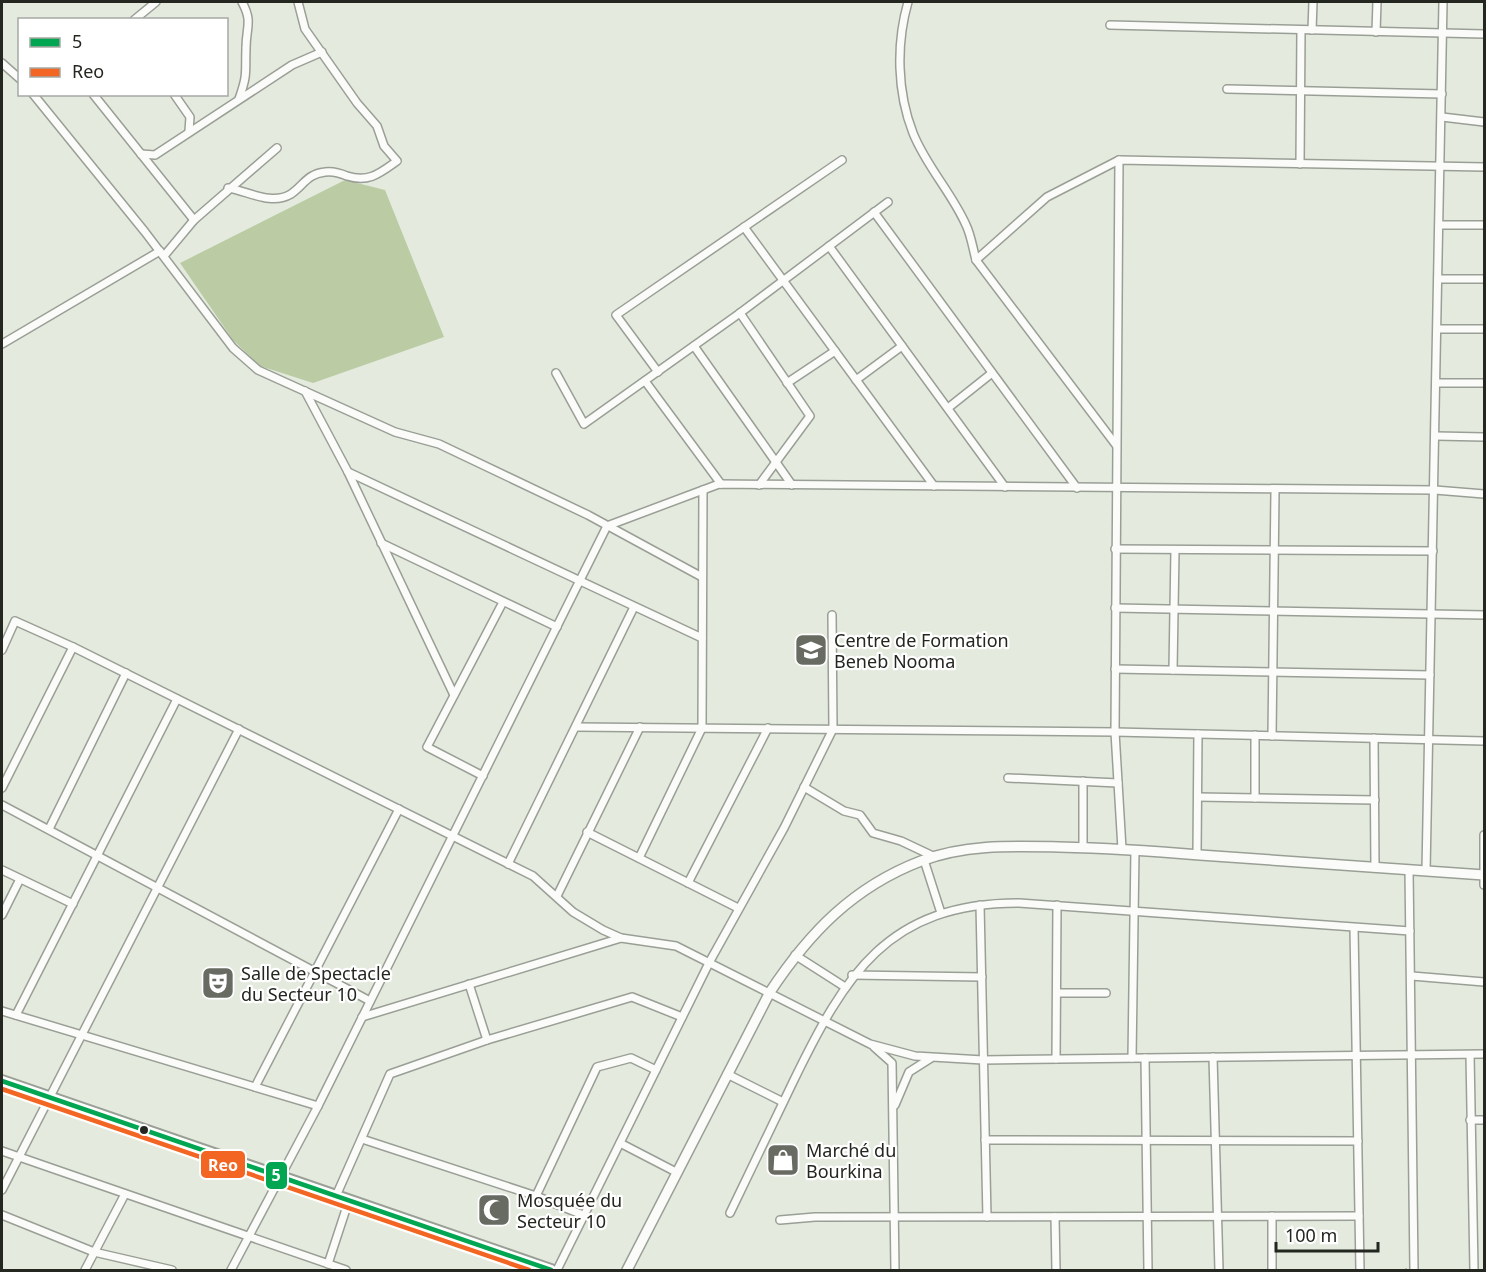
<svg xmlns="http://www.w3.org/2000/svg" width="1486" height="1272" viewBox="0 0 1486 1272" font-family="'Noto Sans',sans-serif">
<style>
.forest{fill:#bbcca5}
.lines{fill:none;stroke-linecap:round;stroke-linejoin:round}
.stream{stroke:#aabd8f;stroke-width:2}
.street-casing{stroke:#9a9f96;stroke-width:10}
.secondary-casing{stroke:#9a9f96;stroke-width:12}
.primary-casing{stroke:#9a9f96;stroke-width:14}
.street{stroke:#fbfcfa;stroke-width:7}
.secondary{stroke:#fbfcfa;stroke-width:9}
.primary{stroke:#fbfcfa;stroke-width:10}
.bus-1-casing{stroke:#fff;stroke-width:9}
.bus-2-casing{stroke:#fff;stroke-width:9}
.bus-1{stroke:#00a651;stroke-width:4.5}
.bus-2{stroke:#f26522;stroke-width:4.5}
.bus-dot{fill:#23271f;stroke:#fff;stroke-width:2}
.labels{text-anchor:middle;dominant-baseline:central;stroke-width:4.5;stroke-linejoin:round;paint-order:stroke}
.poi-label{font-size:18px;fill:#23271f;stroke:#fff;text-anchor:start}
.line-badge{stroke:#fff;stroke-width:2}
.badge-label{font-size:16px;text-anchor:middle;font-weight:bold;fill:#fff}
</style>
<rect width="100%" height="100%" fill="#e4eade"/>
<!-- forest -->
<path class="forest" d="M345 180 385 190 444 337 313 383 260 366 233 340 180 263Z"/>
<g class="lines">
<!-- stream -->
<path class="stream" d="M1406 1269V1270"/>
<!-- street casing -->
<g class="street-casing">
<g id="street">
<path d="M908 2C896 44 897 92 913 133 926 166 952 193 966 225 971 235 973 249 976 260L1116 445"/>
<path d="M134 20 156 2"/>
<path d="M1110 25 1484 34"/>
<path d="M1312 30 1313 2"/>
<path d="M1376 32 1377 2"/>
<path d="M2 63 20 79"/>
<path d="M1227 89 1442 94"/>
<path d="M33 94 145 232 233 348 258 370 395 432 439 444 588 515 702 577"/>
<path d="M93 94 194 220"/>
<path d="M174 94 190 117 189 131"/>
<path d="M239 99C248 73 245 74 246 48 246 27 253 22 242 2"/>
<path d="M1442 117 1484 122"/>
<path d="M141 154 155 155 292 65 322 52"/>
<path d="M1119 160 1115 732 1122 849"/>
<path d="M1300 164 1301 30"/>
<path d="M228 188C248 191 271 206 291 194 304 185 307 174 325 172 332 171 340 173 347 176 369 183 380 173 397 161L384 146 377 126 357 103 305 29 298 2"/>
<path d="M874 212 1077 488"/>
<path d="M1439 225H1484"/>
<path d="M744 227 934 486"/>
<path d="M829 246 1005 487"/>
<path d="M164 256 194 220 277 148"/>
<path d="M976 260 1047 197 1119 160 1484 167"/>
<path d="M1438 279H1484"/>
<path d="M740 313 810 416 759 485"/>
<path d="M1438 329H1484"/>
<path d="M2 344 160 251"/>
<path d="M694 346 792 485"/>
<path d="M658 372 616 315 842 160"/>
<path d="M556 373 584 424 740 313 888 202"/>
<path d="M856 380 902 346"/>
<path d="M645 381 721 484"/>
<path d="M787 383 835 351"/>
<path d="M1437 383H1484"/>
<path d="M305 391 348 472 454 695"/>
<path d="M948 408 992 373"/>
<path d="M1436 436 1484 437"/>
<path d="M348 472 702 638"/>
<path d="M381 543 557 627"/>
<path d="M1115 549 1433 551"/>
<path d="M1115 608 1484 615"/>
<path d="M2 650 15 621 73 647 533 876 573 912 603 930 621 938 676 946 870 1044 915 1056 983 1060 1484 1054"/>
<path d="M1115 669 1430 675"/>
<path d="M1173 670 1175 550"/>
<path d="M576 727 1115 732 1484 741"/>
<path d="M1272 736 1275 491"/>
<path d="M1374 738 1375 868"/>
<path d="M483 776 427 747 503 602"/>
<path d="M1008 778 1118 783"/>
<path d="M1083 781V848"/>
<path d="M804 787 844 811 860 815 873 833 901 841 935 857"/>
<path d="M2 788 73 647"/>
<path d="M1198 797 1375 800"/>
<path d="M1255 798V735"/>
<path d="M2 805 370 1001"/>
<path d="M49 829 126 673"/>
<path d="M587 832 738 908"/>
<path d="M1484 835V885"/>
<path d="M1197 854 1198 734"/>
<path d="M639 858 702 728 703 490"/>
<path d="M924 860 941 913"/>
<path d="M508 864 634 607"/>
<path d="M2 870 73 904"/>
<path d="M1409 870 1414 1270"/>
<path d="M1426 871 1443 2"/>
<path d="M688 883 768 728"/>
<path d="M557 896 640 727"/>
<path d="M980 905 987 1217"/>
<path d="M2 915 20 879"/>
<path d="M1354 928 1360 1270"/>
<path d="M795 955 845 987"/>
<path d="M852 975 982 977"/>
<path d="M1412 976 1484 982"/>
<path d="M469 984 487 1040"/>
<path d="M1057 993H1106"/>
<path d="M2 1011 318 1106"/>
<path d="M16 1015 177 699"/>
<path d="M362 1017 621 938"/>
<path d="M874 1047 892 1063 895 1270"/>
<path d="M1470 1055 1474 1270"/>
<path d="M1213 1057 1219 1270"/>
<path d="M1132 1058 1135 850"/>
<path d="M1145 1058 1148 1270"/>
<path d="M1056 1059 1057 905"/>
<path d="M727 1074 783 1102"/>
<path d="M255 1087 399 809"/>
<path d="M895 1105 909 1072 931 1058"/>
<path d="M1470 1120H1484"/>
<path d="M362 1139 536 1196 583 1215"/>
<path d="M985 1140 1358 1141"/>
<path d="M620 1143 676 1172"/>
<path d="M2 1151 346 1270"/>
<path d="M2 1190 239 729"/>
<path d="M336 1196 390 1074 487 1040 632 997 682 1017"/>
<path d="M536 1196 597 1067 631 1058 656 1070"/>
<path d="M730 1213C751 1169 772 1125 793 1082 845 975 887 903 1019 903L1410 931"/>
<path d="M2 1215 94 1252 172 1270"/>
<path d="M1272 1216V1270"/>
<path d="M1055 1217 1056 1270"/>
<path d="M780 1220 815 1217 1359 1216"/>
<path d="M328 1264 349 1200"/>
<path d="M85 1270 125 1194"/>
<path d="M231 1270 318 1106 607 526 719 484 1435 490 1484 494"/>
<path d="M557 1270 710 961 784 828 833 729 832 615"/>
</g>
</g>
<!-- secondary casing -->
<g class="secondary-casing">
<path id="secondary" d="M627 1270 770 992C809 933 853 887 921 861 965 844 1013 846 1059 847 1106 848 1153 851 1200 855 1295 862 1390 868 1484 875"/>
</g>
<!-- primary casing -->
<g class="primary-casing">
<path id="primary" d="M2 1081 551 1270"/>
</g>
<!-- street -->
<use href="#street" class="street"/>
<!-- secondary -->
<use href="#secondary" class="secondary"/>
<!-- primary -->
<use href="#primary" class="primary"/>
<!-- bus-1 casing -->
<g class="bus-1-casing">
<path id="bus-1" d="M2 1081 551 1270"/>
</g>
<!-- bus-2 casing -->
<g class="bus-2-casing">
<path id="bus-2" d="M2 1089 529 1270"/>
</g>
<!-- bus-1 -->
<use href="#bus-1" class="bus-1"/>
<!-- bus-2 -->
<use href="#bus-2" class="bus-2"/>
</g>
<!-- icons -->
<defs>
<g id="school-square" transform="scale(1.725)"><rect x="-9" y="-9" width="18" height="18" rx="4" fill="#676b62" stroke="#fff"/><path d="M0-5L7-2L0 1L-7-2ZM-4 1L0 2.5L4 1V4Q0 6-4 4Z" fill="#fff"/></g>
<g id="theatre-square" transform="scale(1.725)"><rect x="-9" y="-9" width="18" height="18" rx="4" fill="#676b62" stroke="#fff"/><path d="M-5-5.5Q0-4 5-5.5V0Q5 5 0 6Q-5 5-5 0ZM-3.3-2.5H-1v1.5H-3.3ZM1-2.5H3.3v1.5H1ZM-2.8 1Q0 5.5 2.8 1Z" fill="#fff"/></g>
<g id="shop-square" transform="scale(1.725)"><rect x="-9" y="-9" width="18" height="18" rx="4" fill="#676b62" stroke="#fff"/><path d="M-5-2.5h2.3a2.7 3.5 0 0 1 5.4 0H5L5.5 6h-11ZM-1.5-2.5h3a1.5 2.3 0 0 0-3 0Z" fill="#fff"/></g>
<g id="mosque-square" transform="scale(1.725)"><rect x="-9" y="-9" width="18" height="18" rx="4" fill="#676b62" stroke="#fff"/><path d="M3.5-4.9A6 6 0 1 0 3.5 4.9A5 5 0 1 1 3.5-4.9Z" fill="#fff"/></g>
</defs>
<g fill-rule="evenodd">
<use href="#school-square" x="811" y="650"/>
<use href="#theatre-square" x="218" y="983"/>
<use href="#shop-square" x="783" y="1160"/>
<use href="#mosque-square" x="494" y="1210"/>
</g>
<!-- markers -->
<circle class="bus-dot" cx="144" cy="1130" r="5"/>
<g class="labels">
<!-- poi labels -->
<g class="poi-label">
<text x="834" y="640">Centre de Formation<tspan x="834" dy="21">Beneb Nooma</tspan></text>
<text x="241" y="973">Salle de Spectacle<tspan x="241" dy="21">du Secteur 10</tspan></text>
<text x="806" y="1150">Marché du<tspan x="806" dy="21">Bourkina</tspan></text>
<text x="517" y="1200">Mosquée du<tspan x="517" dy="21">Secteur 10</tspan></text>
</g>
</g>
<g class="line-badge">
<rect x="200" y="1150" width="46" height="29" rx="6" fill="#f26522"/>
<rect x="265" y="1161" width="23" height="29" rx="6" fill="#00a651"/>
</g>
<g class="badge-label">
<text x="223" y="1171">Reo</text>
<text x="276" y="1181">5</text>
</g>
<!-- border -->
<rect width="1486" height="1272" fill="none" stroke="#23271f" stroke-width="6"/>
<!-- legend -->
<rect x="18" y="18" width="210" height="78" fill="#ffffff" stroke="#a7a9a5" stroke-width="1.5"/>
<rect x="30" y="38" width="30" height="9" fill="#00a651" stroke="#a7a9a5" stroke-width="1.5"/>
<text x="72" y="48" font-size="18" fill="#23271f">5</text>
<rect x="30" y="68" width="30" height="9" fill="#f26522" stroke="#a7a9a5" stroke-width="1.5"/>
<text x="72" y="78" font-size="18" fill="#23271f">Reo</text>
<!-- scale -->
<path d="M1276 1242v9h102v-9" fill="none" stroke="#23271f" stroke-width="3"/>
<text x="1285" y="1242" font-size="18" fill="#23271f" stroke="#ffffff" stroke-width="4.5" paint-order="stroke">100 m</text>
</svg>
